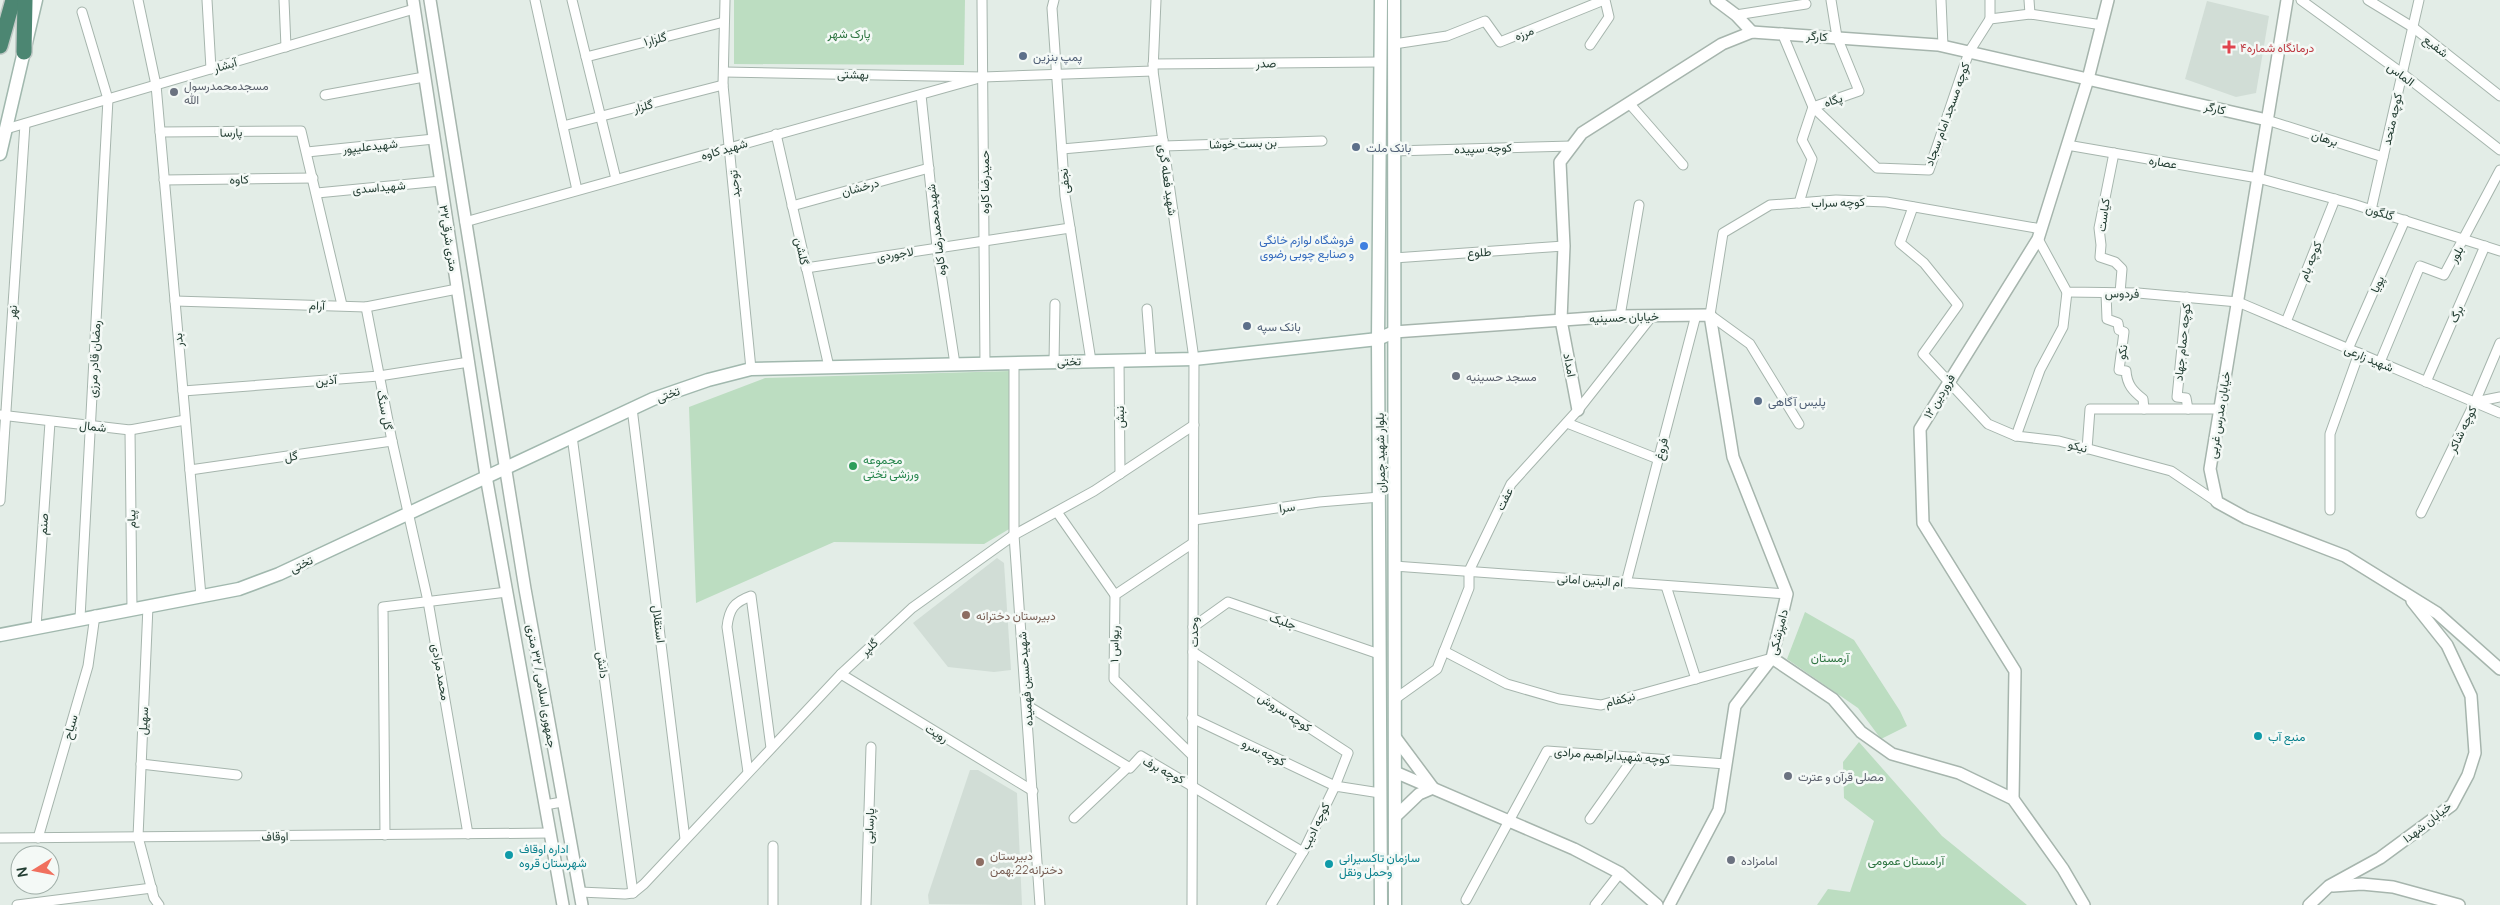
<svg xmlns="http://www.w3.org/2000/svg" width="2500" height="905" viewBox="0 0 2500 905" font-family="Manrope,Vazirmatn,sans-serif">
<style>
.built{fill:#d1ddd6}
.green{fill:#bcddc1}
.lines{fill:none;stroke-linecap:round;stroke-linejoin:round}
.minor-casing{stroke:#a6b5ad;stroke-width:11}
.tertiary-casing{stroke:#a6b5ad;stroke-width:14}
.secondary-casing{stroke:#a1b8ae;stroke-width:15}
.trunk-casing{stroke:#c1c9c6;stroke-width:18}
.minor{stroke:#fff;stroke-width:9}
.tertiary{stroke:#fff;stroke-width:11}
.secondary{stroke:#fff;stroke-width:12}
.trunk{stroke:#4c8672;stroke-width:15}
.health-dot{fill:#e0444e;stroke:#f4f9f6;stroke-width:2}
.service-dot{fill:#5c6f8a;stroke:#f4f9f6;stroke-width:2}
.worship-dot{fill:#6b7280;stroke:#f4f9f6;stroke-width:2}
.shop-dot{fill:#3f7fe0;stroke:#f4f9f6;stroke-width:2}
.leisure-dot{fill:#2e9e5b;stroke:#f4f9f6;stroke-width:2}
.education-dot{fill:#8d6e63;stroke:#f4f9f6;stroke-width:2}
.culture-dot{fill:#0f9aa8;stroke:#f4f9f6;stroke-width:2}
.labels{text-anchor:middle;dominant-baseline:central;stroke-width:5;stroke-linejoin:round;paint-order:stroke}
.park-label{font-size:12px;fill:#2d7440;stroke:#f4f9f6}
.street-label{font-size:12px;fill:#233e33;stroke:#f4f9f6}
.health-label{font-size:12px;fill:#be3a42;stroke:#f4f9f6;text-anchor:start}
.service-label{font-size:12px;fill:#4e5e75;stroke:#f4f9f6;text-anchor:start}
.worship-label{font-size:12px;fill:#5b616d;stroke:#f4f9f6;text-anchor:start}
.shop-label{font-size:12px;fill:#366cbe;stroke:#f4f9f6;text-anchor:end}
.leisure-label{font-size:12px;fill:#27864d;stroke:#f4f9f6;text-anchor:start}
.education-label{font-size:12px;fill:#785e54;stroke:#f4f9f6;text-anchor:start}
.culture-label{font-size:12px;fill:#0d838f;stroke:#f4f9f6;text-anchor:start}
</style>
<rect width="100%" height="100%" fill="#e3ede7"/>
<!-- built -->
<g class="built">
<path d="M2207 1 2269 16 2256 93 2236 97 2185 79Z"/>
<path d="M997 558 1004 563 1011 670 994 672 948 667 913 623Z"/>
<path d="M970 770H978L1017 793 1022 905 929 904 928 895Z"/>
</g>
<!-- green -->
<g class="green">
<path d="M734 0H965L964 65 734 64Z"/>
<path d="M1011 371 1016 525 984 544 834 542 696 603 689 407 765 378Z"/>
<path d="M1805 612 1854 640 1900 711 1907 726 1881 739 1858 708 1787 659Z"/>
<path d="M1859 742 1942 836 2027 905H1817L1828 889 1850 892 1874 821 1844 798 1843 762Z"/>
</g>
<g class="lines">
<!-- minor casing -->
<g class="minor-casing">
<g id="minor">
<path d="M138 0 156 85 201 596"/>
<path d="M207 0 211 69"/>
<path d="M284 0 286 47"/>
<path d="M535 0 577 190"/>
<path d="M572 0 616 179"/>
<path d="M725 0 723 85 751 369"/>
<path d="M982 0 985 363"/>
<path d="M1054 0 1052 8 1065 196 1091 361"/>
<path d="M1156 0 1153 71 1194 359 1192 905"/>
<path d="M1941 0 1943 46"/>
<path d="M2029 0 2030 14"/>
<path d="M2301 0 2403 74 2500 150"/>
<path d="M2368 0 2414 28 2500 96"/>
<path d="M1736 15 1806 4"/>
<path d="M1990 19V0"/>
<path d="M1782 33 1813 107 1877 168 1929 170 1969 52 1990 19 2030 14 2102 25"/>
<path d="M1394 44 1447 36 1485 21 1500 42 1604 0"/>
<path d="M1590 45 1609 17 1605 0"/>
<path d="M586 57 724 22"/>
<path d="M1153 64 1380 62"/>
<path d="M724 72 983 77 1153 71"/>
<path d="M325 95 424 77"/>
<path d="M921 95 937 247 955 364"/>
<path d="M1629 103 1683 165"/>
<path d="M2267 120 2383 157"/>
<path d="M563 126 723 85"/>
<path d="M6 129 414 9"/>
<path d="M160 132 301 131 342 305"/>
<path d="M776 134 829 367"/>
<path d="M2067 145 2258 178 2353 204 2500 251"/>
<path d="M1164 146 1322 141"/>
<path d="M1062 149 1163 140"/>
<path d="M1394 151 1572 146"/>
<path d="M307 152 434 139"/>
<path d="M2114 153 2099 228 2101 245 2100 257 2115 262 2122 269 2120 293"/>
<path d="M164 180 313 178"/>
<path d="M317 193 441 181"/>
<path d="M1799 203 1812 159 1802 140 1813 107 1859 91 1837 37 1831 0"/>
<path d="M792 206 929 168"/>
<path d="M1913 207 1900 243 1924 263 1958 305 1923 354 1988 424 2016 436 2059 441 2171 471 2217 502"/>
<path d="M2371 210 2419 0"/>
<path d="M465 222 983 77"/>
<path d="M2038 239 2067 292 2138 293 2238 302 2500 413"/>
<path d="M1394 258 1564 246"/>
<path d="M806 268 1070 228"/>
<path d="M2106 293 2107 319 2118 323 2119 330 2124 332 2119 370 2126 371C2127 385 2133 391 2143 399L2144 409"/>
<path d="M2187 297 2177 397 2186 398 2188 409"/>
<path d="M175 301 366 307 457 289"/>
<path d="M366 307 392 441 428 601 468 834"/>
<path d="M1147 309 1151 360"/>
<path d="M1620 316 1639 205"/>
<path d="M2286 322 2335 199"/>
<path d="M2348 349 2405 220"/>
<path d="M1119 360 1120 474"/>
<path d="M1054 362 1055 304"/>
<path d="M2380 362 2420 266 2444 275 2500 170"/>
<path d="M1014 363V535L1040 905"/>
<path d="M2426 382 2485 246"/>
<path d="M183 391 379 376 469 362"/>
<path d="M2475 402 2500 397"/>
<path d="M632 408 685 839"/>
<path d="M0 415 130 430 185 420"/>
<path d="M1567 423 1658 459"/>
<path d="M1799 424 1750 344 1710 315 1723 233 1770 205 1836 200 1886 202 2041 229"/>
<path d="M130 430 132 609"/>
<path d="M572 436 633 893"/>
<path d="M2016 436 2040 370 2063 327 2067 292"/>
<path d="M2087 449 2090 409H2220"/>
<path d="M190 470 392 441"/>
<path d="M0 501 25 124"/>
<path d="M2330 510V434L2359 353"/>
<path d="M1057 512 1115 595"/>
<path d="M2421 513 2475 402 2500 343"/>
<path d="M1194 520 1319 502 1380 497"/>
<path d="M1394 566 1787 594"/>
<path d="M1626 583 1696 315"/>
<path d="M1666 586 1696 679"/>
<path d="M148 606 138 837 154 898 159 905"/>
<path d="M80 618 108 99 82 12"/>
<path d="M36 627 50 422"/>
<path d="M1193 627 1228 602 1379 654"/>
<path d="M1444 651 1507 684 1559 699 1601 705 1772 658"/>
<path d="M841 674 1033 791"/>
<path d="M1395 699 1437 669 1469 588V571L1511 484 1578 410 1652 316"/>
<path d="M1028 706 1130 768 1141 756 1303 852"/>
<path d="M1192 718 1335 786 1348 753 1193 652"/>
<path d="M1192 755 1114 679 1115 595 1193 543"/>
<path d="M141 764 237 775"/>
<path d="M748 772 727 627C729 609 734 602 751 596L771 748"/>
<path d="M545 805 562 802"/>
<path d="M1074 818 1128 767"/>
<path d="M1590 819 1634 757"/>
<path d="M385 835 383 607 507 592"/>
<path d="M0 838 550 833"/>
<path d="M38 838 88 666 95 615"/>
<path d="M580 892 625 894 633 893 644 884 841 674 912 608 1014 535 1094 491 1194 425"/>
<path d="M1466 900 1547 751 1726 764"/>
<path d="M17 905 152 888"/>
<path d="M773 905V846"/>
<path d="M866 905 871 747"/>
<path d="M1271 905 1303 852 1335 786 1380 793"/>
<path d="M1595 905 1620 873"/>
</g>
</g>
<!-- tertiary casing -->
<g class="tertiary-casing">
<g id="tertiary">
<path d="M413 0 486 476 563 905"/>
<path d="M430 0 525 589 582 905"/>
<path d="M1716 0 1736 15 1752 32"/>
<path d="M2287 0 2210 469 2217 502 2246 518 2345 556 2437 613 2500 669"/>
<path d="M1394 332 1620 316 1710 315 1733 457 1787 594 1772 658 1735 706 1719 810 1669 905"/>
<path d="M1578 410 1561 320 1564 246 1560 162 1582 133 1722 44 1752 32 1938 45 2267 120"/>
<path d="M1772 658 1833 699 1861 732 1892 754 1959 773 2013 799 2063 869 2084 905"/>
<path d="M1395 737 1433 788 1419 794 1395 817"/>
<path d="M1395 772 1574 849 1620 873 1657 905"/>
<path d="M2013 799 2015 671 1923 523 1920 429 2038 239 2088 79 2108 0"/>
<path d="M2333 886 2362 884 2393 887 2459 905"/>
<path d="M2309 905 2329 886 2380 858 2452 805 2468 775 2475 753 2471 696 2447 645 2412 601"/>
</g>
</g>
<!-- secondary casing -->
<g class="secondary-casing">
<g id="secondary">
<path d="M1394 0 1395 905"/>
<path d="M0 154 36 0"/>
<path d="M0 635 239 589 279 574 653 399 708 380 751 369 1194 359 1378 339 1394 332"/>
<path d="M1381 905 1378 339 1381 0"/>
</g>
</g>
<!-- trunk casing -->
<g class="trunk-casing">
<g id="trunk">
<path d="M0 46 13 0"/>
<path d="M24 52 25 0"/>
</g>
</g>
<!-- minor -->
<use href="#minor" class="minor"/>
<!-- tertiary -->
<use href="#tertiary" class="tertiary"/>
<!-- secondary -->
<use href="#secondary" class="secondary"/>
<!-- trunk -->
<use href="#trunk" class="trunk"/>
</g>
<!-- markers -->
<path class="health-dot" d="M2226.5 39.5h5v5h5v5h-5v5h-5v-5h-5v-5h5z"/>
<g class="service-dot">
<circle cx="1023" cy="56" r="5"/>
<circle cx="1356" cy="147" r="5"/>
<circle cx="1247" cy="326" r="5"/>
<circle cx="1758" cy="401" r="5"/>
</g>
<g class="worship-dot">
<circle cx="174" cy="92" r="5"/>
<circle cx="1456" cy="376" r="5"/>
<circle cx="1788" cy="776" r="5"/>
<circle cx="1731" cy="860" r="5"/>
</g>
<circle class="shop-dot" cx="1364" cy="246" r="5"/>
<circle class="leisure-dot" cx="853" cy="466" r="5"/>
<g class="education-dot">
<circle cx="966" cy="615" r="5"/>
<circle cx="980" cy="862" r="5"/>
</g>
<g class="culture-dot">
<circle cx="2258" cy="736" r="5"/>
<circle cx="509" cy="855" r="5"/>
<circle cx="1329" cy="864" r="5"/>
</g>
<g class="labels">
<!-- park labels -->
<g class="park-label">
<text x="849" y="33">پارک شهر</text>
<text x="1830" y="657">آرمستان</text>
<text x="1906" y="860">آرامستان عمومی</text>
</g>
<!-- street labels -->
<g class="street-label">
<text transform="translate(1524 33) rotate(-22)">مرزه</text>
<text transform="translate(1817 36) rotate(4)">کارگر</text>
<text transform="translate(655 39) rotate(-15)">گلزار۱</text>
<text transform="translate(2436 46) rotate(38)">شفیع</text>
<text transform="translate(1266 63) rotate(-1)">صدر</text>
<text transform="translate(225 65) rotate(-16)">آبشار</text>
<text transform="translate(853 74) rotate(1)">بهشتی</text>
<text transform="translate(2401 74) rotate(37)">الماس</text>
<text transform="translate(1833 100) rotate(-18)">پگاه</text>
<text transform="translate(643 106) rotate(-14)">گلزار</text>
<text transform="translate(2215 108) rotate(13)">کارگر</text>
<text transform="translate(1947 114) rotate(-70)">کوچه مسجد امام سجاد</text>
<text transform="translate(2392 119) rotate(-77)">کوچه متحد</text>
<text transform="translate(231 132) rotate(-1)">پارسا</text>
<text transform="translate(2325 138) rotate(18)">برهان</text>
<text transform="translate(1243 143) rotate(-2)">بن بست خوشا</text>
<text transform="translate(370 146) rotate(-6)">شهیدعلیپور</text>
<text transform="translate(1483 148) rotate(-2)">کوچه سپیده</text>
<text transform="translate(724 149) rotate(-16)">شهید کاوه</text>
<text transform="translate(2163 162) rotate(10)">عصاره</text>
<text transform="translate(239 179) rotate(-1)">کاوه</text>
<text transform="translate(1168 180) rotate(82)">شهید فعله گری</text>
<text transform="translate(1064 181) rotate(-95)">نجفی</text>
<text transform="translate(984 182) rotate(-90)">حمیدرضا کاوه</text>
<text transform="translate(734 184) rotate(-96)">توحید</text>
<text transform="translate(379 187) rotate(-5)">شهیداسدی</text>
<text transform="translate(860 187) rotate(-15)">درخشان</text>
<text transform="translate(1838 202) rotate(-1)">کوچه سراب</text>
<text transform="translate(2380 212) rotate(17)">گلگون</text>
<text transform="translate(2103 215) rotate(-82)">کیاست</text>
<text transform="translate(936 230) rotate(-97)">شهیدمحمدرضا کاوه</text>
<text transform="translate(449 238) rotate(81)">متری شرقی۳۲</text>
<text transform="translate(802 251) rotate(77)">گلشن</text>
<text transform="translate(1479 252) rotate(-4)">طلوع</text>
<text transform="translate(895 254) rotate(-9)">لاجوردی</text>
<text transform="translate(2456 254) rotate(-61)">بلور</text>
<text transform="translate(2310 261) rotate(-68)">کوچه بام</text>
<text transform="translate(2377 284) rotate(-66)">پویا</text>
<text transform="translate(2122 293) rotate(1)">فردوس</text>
<text transform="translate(317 305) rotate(2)">آرام</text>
<text transform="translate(12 312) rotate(-86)">نهر</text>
<text transform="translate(2456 314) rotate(-66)">برگ</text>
<text transform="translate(1624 317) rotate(-2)">خیابان حسینیه</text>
<text transform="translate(178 340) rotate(-95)">بدر</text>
<text transform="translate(2182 342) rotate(-84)">کوچه حمام جهاد</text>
<text transform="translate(2122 352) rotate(-81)">نکو</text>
<text transform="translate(2369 358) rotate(23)">شهید زارعی</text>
<text transform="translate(94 359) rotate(-87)">رمضان قادر مرزی</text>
<text transform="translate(1069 361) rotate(-1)">تختی</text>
<text transform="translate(1570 365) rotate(79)">امداد</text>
<text transform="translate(326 380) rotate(-4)">آذین</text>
<text transform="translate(668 394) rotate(-19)">تختی</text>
<text transform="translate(1939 396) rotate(-59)">۱۲ فروردین</text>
<text transform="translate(385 410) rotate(79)">گل سنگ</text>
<text transform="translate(2219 415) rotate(-81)">خیابان مدرس غربی</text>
<text transform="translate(1119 417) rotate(-90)">نبش</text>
<text transform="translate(93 426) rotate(6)">شمال</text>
<text transform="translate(2462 429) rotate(-64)">کوچه شاکر</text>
<text transform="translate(2078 446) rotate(15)">نیکو</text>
<text transform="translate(1661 449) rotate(-75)">فروغ</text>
<text transform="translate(1380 453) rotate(-91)">بلوار شهید چمران</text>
<text transform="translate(291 456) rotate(-8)">گل</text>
<text transform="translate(1504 499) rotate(-64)">عفت</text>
<text transform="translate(1287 507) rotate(-8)">سرا</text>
<text transform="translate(131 519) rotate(-91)">پیام</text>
<text transform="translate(43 524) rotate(-86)">صنم</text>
<text transform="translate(301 564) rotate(-26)">تختی</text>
<text transform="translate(1590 580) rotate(4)">ام البنین امانی</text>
<text transform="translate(1283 621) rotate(19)">جلبک</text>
<text transform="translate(659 624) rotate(83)">استقلال</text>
<text transform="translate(1193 632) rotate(-90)">وحدت</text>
<text transform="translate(1778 632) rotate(-76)">دامپزشکی</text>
<text transform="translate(1114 644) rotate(-89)">ریواس ۱</text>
<text transform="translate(869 647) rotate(-44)">گلپر</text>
<text transform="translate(603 665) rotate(82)">دانش</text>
<text transform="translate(441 672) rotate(80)">محمد مرادی</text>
<text transform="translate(1025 679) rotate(-94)">شهیدحسین فهمیده</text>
<text transform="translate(542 686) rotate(80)">جمهوری اسلامی / ۳۲ متری</text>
<text transform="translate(1620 699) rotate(-14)">نیکفام</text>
<text transform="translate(1285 712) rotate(33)">کوچه سروش</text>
<text transform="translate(143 721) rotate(-87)">سهیل</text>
<text transform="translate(70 727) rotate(-74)">سیاح</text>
<text transform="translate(937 733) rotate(31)">رویت</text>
<text transform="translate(1264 752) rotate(26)">کوچه سرو</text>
<text transform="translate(1612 755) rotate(4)">کوچه شهیدابراهیم مرادی</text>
<text transform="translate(1164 770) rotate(27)">کوچه برف</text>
<text transform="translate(2427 822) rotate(-38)">خیابان شهدا</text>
<text transform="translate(869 826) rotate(-88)">پارسایی</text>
<text transform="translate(1315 826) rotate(-64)">کوچه ادیب</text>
<text transform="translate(275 836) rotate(-1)">اوقاف</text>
</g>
<!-- health labels -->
<g class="health-label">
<text x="2240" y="47">درمانگاه شماره۴</text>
</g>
<!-- service labels -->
<g class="service-label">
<text x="1033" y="56">پمپ بنزین</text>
<text x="1366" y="147">بانک ملت</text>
<text x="1257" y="326">بانک سپه</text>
<text x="1768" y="401">پلیس آگاهی</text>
</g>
<!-- worship labels -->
<g class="worship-label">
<text x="184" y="85">مسجدمحمدرسول<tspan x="184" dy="14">الله</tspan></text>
<text x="1466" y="376">مسجد حسینیه</text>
<text x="1798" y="776">مصلی قرآن و عترت</text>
<text x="1741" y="860">امامزاده</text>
</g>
<!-- shop labels -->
<g class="shop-label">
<text x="1354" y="239">فروشگاه لوازم خانگی<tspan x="1354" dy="14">و صنایع چوبی رضوی</tspan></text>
</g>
<!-- leisure labels -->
<g class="leisure-label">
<text x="863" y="459">مجموعه<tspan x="863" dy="14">ورزشی تختی</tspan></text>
</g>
<!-- education labels -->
<g class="education-label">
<text x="976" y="615">دبیرستان دخترانه</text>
<text x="990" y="855">دبیرستان<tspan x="990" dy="14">دخترانه22بهمن</tspan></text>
</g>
<!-- culture labels -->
<g class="culture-label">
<text x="2268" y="736">منبع آب</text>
<text x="519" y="848">اداره اوقاف<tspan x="519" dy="14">شهرستان قروه</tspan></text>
<text x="1339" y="857">سازمان تاکسیرانی<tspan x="1339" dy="14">وحمل ونقل</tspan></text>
</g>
</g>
<!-- north arrow -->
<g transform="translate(35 870) rotate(260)"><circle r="24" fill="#f4f9f6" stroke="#a0aea8"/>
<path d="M0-4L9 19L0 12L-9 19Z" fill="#f0705e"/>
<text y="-8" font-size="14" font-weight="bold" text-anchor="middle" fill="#233e33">N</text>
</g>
</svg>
